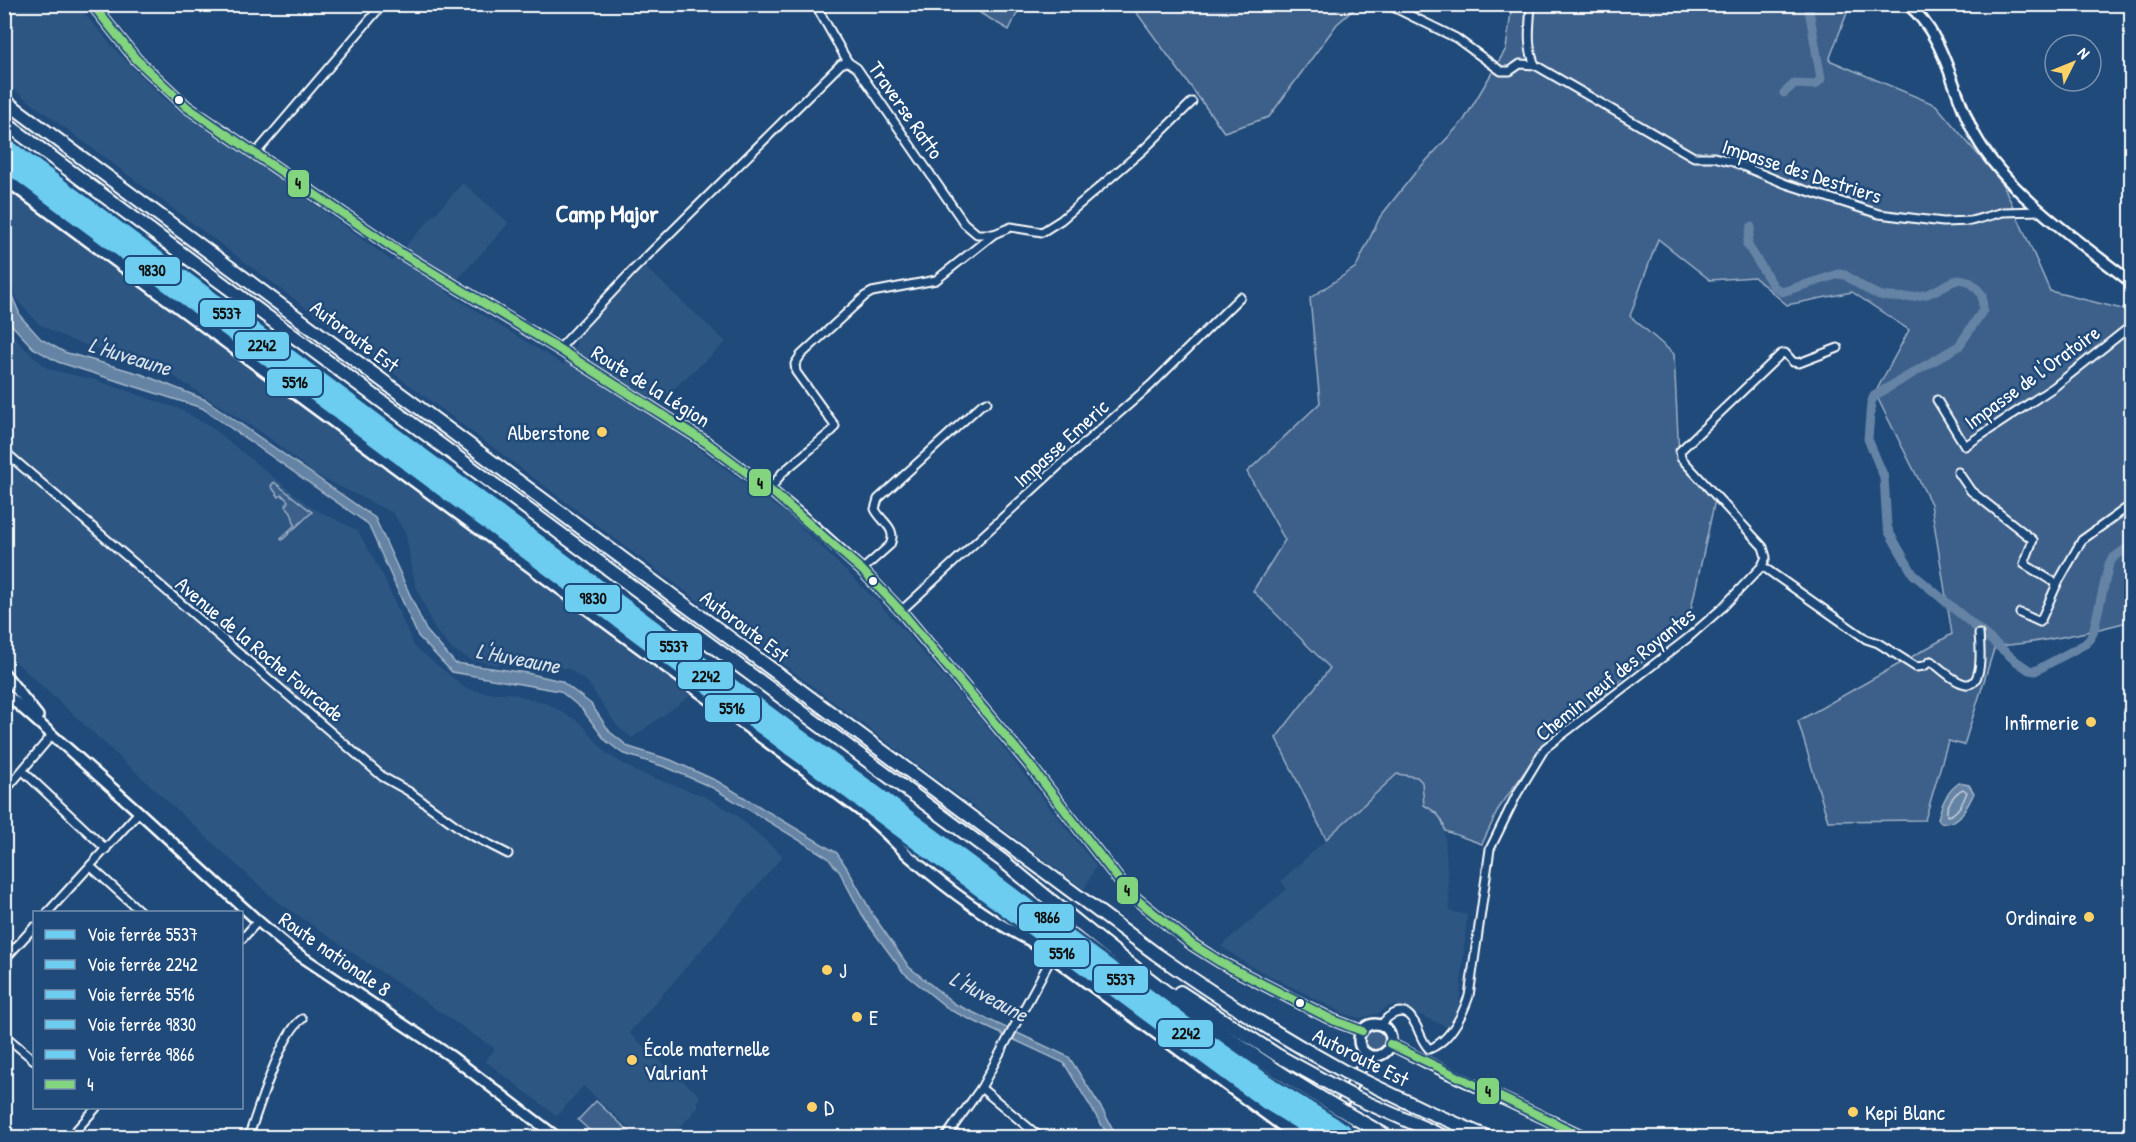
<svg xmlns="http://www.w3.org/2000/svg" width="2136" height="1142" viewBox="0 0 2136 1142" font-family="'Patrick Hand',sans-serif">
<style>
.built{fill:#2e5683}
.green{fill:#3c618b;stroke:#9eb0c5;stroke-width:1.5}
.water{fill:#6583a4;stroke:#a3b5c8;stroke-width:1.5}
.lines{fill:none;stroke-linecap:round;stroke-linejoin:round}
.shore{stroke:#c1cddb;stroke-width:1.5}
.canal{stroke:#6583a4;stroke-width:9}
.street-casing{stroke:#fff;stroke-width:11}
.secondary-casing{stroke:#fff;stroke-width:14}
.highway-casing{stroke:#fff;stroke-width:16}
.street{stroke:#1f4a7a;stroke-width:7}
.secondary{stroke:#1f4a7a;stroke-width:9}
.highway{stroke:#1f4a7a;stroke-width:12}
.highway-bridge-casing{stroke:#fff;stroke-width:16;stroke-linecap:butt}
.highway-bridge{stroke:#1f4a7a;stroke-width:12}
.bus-1-casing{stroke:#1f4a7a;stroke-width:12}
.bus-1{stroke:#83d47e;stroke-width:8}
.rail-1-casing{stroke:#1f4a7a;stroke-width:14}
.rail-2-casing{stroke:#1f4a7a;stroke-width:14}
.rail-3-casing{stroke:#1f4a7a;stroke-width:14}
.rail-4-casing{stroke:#1f4a7a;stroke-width:14}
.rail-5-casing{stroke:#1f4a7a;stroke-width:14}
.rail-1{stroke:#6dcdf1;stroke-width:9}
.rail-2{stroke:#6dcdf1;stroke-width:9}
.rail-3{stroke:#6dcdf1;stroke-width:9}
.rail-4{stroke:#6dcdf1;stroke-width:9}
.rail-5{stroke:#6dcdf1;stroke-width:9}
.bus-dot{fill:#fff;stroke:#1f4a7a;stroke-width:2}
.poi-dot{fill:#ffd166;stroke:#1f4a7a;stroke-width:2}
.labels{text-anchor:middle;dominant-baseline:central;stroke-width:5;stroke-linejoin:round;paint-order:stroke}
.street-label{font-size:21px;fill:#fff;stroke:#1f4a7a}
.poi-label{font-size:21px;fill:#fff;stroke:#1f4a7a;text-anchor:start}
.water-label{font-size:22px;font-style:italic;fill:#d8e0e8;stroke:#1f4a7a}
.quarter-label{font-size:24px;font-weight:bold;fill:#fff;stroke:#1f4a7a}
.line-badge{stroke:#1f4a7a;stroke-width:2}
.pale-badge-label{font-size:16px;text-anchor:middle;font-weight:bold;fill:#111}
</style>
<rect width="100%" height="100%" fill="#1f4a7a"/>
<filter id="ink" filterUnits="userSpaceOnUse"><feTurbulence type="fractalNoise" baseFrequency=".0167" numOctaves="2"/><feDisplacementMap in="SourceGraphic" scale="12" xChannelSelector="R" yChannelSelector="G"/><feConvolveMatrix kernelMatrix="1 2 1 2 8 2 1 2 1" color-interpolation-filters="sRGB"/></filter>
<g filter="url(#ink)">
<!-- built -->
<g class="built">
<path d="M4 5H77L120 55 161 96 187 116 270 172 392 261 463 183 509 223 446 292 564 365 576 346V333L643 265 726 342 661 400 649 415 668 426 789 516 876 600 905 632 983 722 1096 866 1084 889 5 83Z"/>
<path d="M5 138 1207 1033 1286 1090 1323 1112 1324 1117 1338 1125H1343L1368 1137H1321L1287 1118 1172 1037 1030 931 1002 919 920 858 908 840 701 688 632 738 618 727 588 683 569 669 526 660 497 665 472 660 453 650 435 630 415 584 406 534 393 513 314 474 267 436 170 374 71 340 39 324 18 301 5 266Z"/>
<path d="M4 321 20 344 48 369 95 380 182 410 212 428 312 508 358 531 383 576 414 646 465 688 485 693H509L548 704 581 723 607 754 637 772 704 796 735 814 783 856 629 1033 700 1096 698 1100V1107L671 1137H639L583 1086 557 1116 485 1061 495 1049 275 900 5 652Z"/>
<path d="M1397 774 1417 777 1422 782 1424 805 1439 815 1444 822 1450 911 1467 915 1459 1007 1448 1027 1395 1005 1387 1007 1377 1014 1360 1018 1347 1015 1249 965 1221 946 1287 889 1281 881Z"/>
</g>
<!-- green -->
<g class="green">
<path d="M981 5V4L1021 5 1009 30 980 13Z"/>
<path d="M1131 5H1359L1337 24 1269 117 1224 132Z"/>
<path d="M1512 5H1850L1829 60 1936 105 2003 184 2050 291 2122 309 2131 302V621C2086 633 2042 643 1995 646L1964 745 1948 741 1925 820 1828 821 1798 721 1952 634 1931 504 1875 393 1909 330 1852 292 1787 305 1754 277 1710 280 1658 239 1630 316 1674 354 1679 457 1715 500 1688 623 1542 747 1499 808 1482 844 1445 831C1443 817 1436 812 1424 805L1422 782 1417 777 1397 774 1326 839 1276 738 1330 668 1253 591 1285 540 1247 472 1320 403 1310 298 1356 267 1380 217 1414 174 1464 120 1506 49Z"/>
<path d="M274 482 312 512 282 540 281 538 295 525 291 512 286 506 288 501 282 495 279 497 271 486Z"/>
<circle cx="1375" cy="1040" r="11"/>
<path d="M596 1101 634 1136 633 1137H597L578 1120Z"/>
</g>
<!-- water -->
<g class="water">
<path d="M4 277 21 317 41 339 64 352 141 374 206 400 375 518 426 630 455 663 527 673 561 681 591 704 610 732 629 747 671 760 717 781 837 853 847 868 873 915 909 967 955 1004 1069 1057 1102 1109 1117 1137H1109L1064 1063 950 1010 903 972 865 920 839 871 827 857 713 788 668 768 622 753 605 740 582 709 560 691 452 672 418 636 368 524 202 408 58 362 33 348 10 323 5 310Z"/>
<path d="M1959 783 1969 785 1974 793C1967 807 1959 827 1940 822L1938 819C1941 805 1947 791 1959 783Z"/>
</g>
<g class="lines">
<!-- shore -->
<path class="shore" d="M1963 789 1967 792C1964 801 1957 815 1947 816 1945 807 1954 793 1963 789Z"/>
<!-- canal -->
<g class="canal">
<path d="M1784 93 1794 84 1815 85 1821 79 1808 4"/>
<path d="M1751 227 1747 244 1774 287 1782 292 1839 274 1845 275C1859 284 1873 296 1890 297 1902 298 1916 297 1927 294 1952 285 1961 266 1982 295L1983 310 1959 346 1874 396 1871 403 1868 439 1884 477 1887 525 1889 532 1913 574 2016 661 2029 670 2035 671 2085 644 2089 640 2093 633 2109 564 2113 558 2132 544"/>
</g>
<!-- street casing -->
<g class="street-casing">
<g id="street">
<path d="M815 4 848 62"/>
<path d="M1387 4 1456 38 1501 71H1510L1520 64 1535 65 1694 157H1714L1733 162 1786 184 1879 214 1943 222 1971 221 2003 212 2042 211"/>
<path d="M1531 4C1530 25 1526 45 1535 65"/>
<path d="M255 154 383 4"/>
<path d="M559 349 632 271 841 64 848 62 857 68 964 223 977 234H994L1011 227 1042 232 1061 220 1143 150 1192 102"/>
<path d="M1937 400 1965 446 2054 387 2132 325"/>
<path d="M4 451 383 777 408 791 465 832 508 854"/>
<path d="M1958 472 1971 491 2033 540 2024 564 2057 584 2082 540 2132 504"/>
<path d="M770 490 782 473 833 430 835 426 796 372 795 364 801 355 865 296 872 292 936 280 994 234"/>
<path d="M1762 566 1866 639 1878 643 1916 667 1924 666 1931 661C1940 668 1952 680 1962 683 1985 692 1980 645 1979 634"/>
<path d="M862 570 890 545C898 528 881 522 875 509L878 499 981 405 987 402"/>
<path d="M901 611 1064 461 1151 385 1240 297"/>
<path d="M2020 613 2040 622 2057 584"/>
<path d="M23 771 106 849"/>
<path d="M4 792 52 735"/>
<path d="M90 866 141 912"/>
<path d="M48 912 139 812"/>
<path d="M242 939 258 921"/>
<path d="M4 960 34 927"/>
<path d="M1381 1026C1387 1015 1403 1005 1412 1019 1420 1029 1419 1038 1429 1049 1450 1041 1462 1016 1469 996L1490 849 1517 794 1545 748 1688 638 1722 608 1762 566 1766 557 1763 547 1681 458 1680 451 1781 354 1785 353 1793 362 1799 363 1838 348"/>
<path d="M4 1035 34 1060"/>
<path d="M981 1088 1041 1138"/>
<path d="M69 1138 96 1108"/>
<path d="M248 1138C258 1111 281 1033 302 1019"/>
<path d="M945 1138 981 1088 1052 957"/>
</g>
</g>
<!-- secondary casing -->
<g class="secondary-casing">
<g id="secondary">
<path d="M92 4 136 59 187 107 399 252 559 349 707 443 775 494 817 529 862 570 901 611 1029 764 1129 893 1193 945 1220 962 1333 1020 1362 1031"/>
<path d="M1907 4C1947 36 1952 94 1976 137 2007 193 2081 243 2132 283"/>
<path d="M4 179 858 809C877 823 892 840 909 856 946 888 985 918 1029 940L1298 1138"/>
<path d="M4 673 38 716"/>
<path d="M4 692 139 812 258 921 292 950 452 1057 558 1138"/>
<circle cx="1375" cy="1040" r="16"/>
<path d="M1390 1044 1450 1074 1587 1138"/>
<path d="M1324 1138 1368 1055"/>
</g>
</g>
<!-- highway casing -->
<g class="highway-casing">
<g id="highway">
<path d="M4 100 1156 954C1217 997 1279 1036 1345 1072"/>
<path d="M4 122 1003 861C1108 948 1214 1035 1331 1104"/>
<path d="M1180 992 1277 1055 1339 1089"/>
<path d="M1366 1082 1424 1110 1490 1138"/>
<path d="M1356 1098 1447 1138"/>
<path d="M1348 1114 1390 1138"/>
</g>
</g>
<!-- street -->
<use href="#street" class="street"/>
<!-- secondary -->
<use href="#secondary" class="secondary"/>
<!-- highway -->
<use href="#highway" class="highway"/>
<!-- highway-bridge casing -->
<g class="highway-bridge-casing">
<g id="highway-bridge">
<path d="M1345 1072 1366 1082"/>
<path d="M1339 1089 1356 1098"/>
<path d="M1331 1104 1348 1114"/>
</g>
</g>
<!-- highway-bridge -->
<use href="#highway-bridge" class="highway-bridge"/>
<!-- bus-1 casing -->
<g class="bus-1-casing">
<g id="bus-1">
<path d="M92 4 136 59 187 107 399 252 559 349 707 443 775 494 862 570 901 611 1029 764 1129 893 1193 945 1220 962 1333 1020 1362 1031"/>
<path d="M1390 1044 1586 1138"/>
</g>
</g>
<!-- bus-1 -->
<use href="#bus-1" class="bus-1"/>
<!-- rail-1 casing -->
<g class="rail-1-casing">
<path id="rail-1" d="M4 147 1210 1046 1297 1106 1350 1138"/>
</g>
<!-- rail-2 casing -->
<g class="rail-2-casing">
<path id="rail-2" d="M4 153 1208 1050 1272 1096 1340 1138"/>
</g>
<!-- rail-3 casing -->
<g class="rail-3-casing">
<path id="rail-3" d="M4 166 1202 1058 1266 1105 1320 1138"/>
</g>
<!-- rail-4 casing -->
<g class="rail-4-casing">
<path id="rail-4" d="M4 160 1204 1054 1291 1115 1330 1138"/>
</g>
<!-- rail-5 casing -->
<g class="rail-5-casing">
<path id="rail-5" d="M10 145 1214 1042 1278 1087 1346 1129"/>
</g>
<!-- rail-1 -->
<use href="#rail-1" class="rail-1"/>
<!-- rail-2 -->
<use href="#rail-2" class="rail-2"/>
<!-- rail-3 -->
<use href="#rail-3" class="rail-3"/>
<!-- rail-4 -->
<use href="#rail-4" class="rail-4"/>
<!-- rail-5 -->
<use href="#rail-5" class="rail-5"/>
</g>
</g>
<!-- markers -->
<g class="bus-dot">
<circle cx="179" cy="100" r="5"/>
<circle cx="873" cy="581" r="5"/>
<circle cx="1300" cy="1003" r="5"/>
</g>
<g class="poi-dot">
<circle cx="602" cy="432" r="6"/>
<circle cx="2091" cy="722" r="6"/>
<circle cx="2089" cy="917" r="6"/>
<circle cx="827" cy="970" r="6"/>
<circle cx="857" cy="1017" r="6"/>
<circle cx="632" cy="1060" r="6"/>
<circle cx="812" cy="1107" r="6"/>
<circle cx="1853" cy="1112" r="6"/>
</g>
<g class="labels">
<!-- street labels -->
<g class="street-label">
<text transform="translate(906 110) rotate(55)">Traverse Ratto</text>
<text transform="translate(1802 171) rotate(18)">Impasse des Destriers</text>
<text transform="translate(355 336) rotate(37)">Autoroute Est</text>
<text transform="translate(2032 377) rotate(-36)">Impasse de l'Oratoire</text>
<text transform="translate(651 386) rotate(32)">Route de la Légion</text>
<text transform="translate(1061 443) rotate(-42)">Impasse Emeric</text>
<text transform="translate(745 626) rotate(37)">Autoroute Est</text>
<text transform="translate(260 649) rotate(40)">Avenue de la Roche Fourcade</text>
<text transform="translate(1615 674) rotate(-39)">Chemin neuf des Royantes</text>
<text transform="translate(335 954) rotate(35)">Route nationale 8</text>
<text transform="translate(1361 1057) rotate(27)">Autoroute Est</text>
</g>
<!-- poi labels -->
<g class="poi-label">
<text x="590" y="432" text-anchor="end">Alberstone</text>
<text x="2079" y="722" text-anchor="end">Infirmerie</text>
<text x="2077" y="917" text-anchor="end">Ordinaire</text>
<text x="839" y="970">J</text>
<text x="869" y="1017">E</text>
<text x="644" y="1048">École maternelle<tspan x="644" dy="24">Valriant</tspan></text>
<text x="824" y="1107">D</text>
<text x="1865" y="1112">Kepi Blanc</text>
</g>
<!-- water labels -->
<g class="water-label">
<text transform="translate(130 356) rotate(17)">L'Huveaune</text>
<text transform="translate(518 658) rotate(11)">L'Huveaune</text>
<text transform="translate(989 996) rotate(28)">L'Huveaune</text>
</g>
<!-- quarter labels -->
<g class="quarter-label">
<text x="607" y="213">Camp Major</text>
</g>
</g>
<g class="line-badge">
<rect x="287" y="169" width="23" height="29" rx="6" fill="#83d47e"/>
<rect x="124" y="256" width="57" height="29" rx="6" fill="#6dcdf1"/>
<rect x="199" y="299" width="57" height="29" rx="6" fill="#6dcdf1"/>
<rect x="234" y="331" width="56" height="29" rx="6" fill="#6dcdf1"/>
<rect x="266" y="368" width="57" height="29" rx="6" fill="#6dcdf1"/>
<rect x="748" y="468" width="24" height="29" rx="6" fill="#83d47e"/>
<rect x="564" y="584" width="57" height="29" rx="6" fill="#6dcdf1"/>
<rect x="646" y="632" width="57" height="29" rx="6" fill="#6dcdf1"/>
<rect x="677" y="661" width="57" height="29" rx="6" fill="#6dcdf1"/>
<rect x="704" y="694" width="57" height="29" rx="6" fill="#6dcdf1"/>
<rect x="1116" y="876" width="23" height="29" rx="6" fill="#83d47e"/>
<rect x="1018" y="903" width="57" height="29" rx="6" fill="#6dcdf1"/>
<rect x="1033" y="939" width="57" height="29" rx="6" fill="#6dcdf1"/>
<rect x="1093" y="965" width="56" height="29" rx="6" fill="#6dcdf1"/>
<rect x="1157" y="1019" width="57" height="29" rx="6" fill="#6dcdf1"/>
<rect x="1476" y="1077" width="24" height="28" rx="6" fill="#83d47e"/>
</g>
<g class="pale-badge-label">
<text x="298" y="189">4</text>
<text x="152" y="276">9830</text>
<text x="227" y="319">5537</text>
<text x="262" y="351">2242</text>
<text x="295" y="388">5516</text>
<text x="760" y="489">4</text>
<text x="593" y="604">9830</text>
<text x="674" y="652">5537</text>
<text x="706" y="682">2242</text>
<text x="732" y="714">5516</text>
<text x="1127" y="896">4</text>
<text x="1047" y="923">9866</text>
<text x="1062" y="959">5516</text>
<text x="1121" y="985">5537</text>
<text x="1186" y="1039">2242</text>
<text x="1488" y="1097">4</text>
</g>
<!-- margin -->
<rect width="2136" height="1142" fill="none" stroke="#1f4a7a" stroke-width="24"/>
<rect x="12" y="12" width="2112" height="1118" fill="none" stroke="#fff" stroke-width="2" filter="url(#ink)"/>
<!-- legend -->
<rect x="33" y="911" width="210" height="198" fill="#1f4a7a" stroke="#7992af" stroke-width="1.5"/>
<rect x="45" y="930" width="30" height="9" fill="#6dcdf1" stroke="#7992af" stroke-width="1.5"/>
<text x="87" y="941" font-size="18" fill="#ffffff">Voie ferrée 5537</text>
<rect x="45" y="960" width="30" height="9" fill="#6dcdf1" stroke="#7992af" stroke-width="1.5"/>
<text x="87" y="971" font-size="18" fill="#ffffff">Voie ferrée 2242</text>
<rect x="45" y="990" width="30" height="9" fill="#6dcdf1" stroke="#7992af" stroke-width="1.5"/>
<text x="87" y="1001" font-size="18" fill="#ffffff">Voie ferrée 5516</text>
<rect x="45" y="1020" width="30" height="9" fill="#6dcdf1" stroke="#7992af" stroke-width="1.5"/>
<text x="87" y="1031" font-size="18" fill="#ffffff">Voie ferrée 9830</text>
<rect x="45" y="1050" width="30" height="9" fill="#6dcdf1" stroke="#7992af" stroke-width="1.5"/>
<text x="87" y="1061" font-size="18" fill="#ffffff">Voie ferrée 9866</text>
<rect x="45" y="1080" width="30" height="9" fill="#83d47e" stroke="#7992af" stroke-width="1.5"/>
<text x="87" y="1091" font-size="18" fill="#ffffff">4</text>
<!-- north arrow -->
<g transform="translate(2073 63) rotate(47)"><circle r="28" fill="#1f4a7a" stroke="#7992af" stroke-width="1.5"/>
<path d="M0-4.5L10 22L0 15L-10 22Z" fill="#ffd166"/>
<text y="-9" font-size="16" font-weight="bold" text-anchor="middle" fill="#ffffff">N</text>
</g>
</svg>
